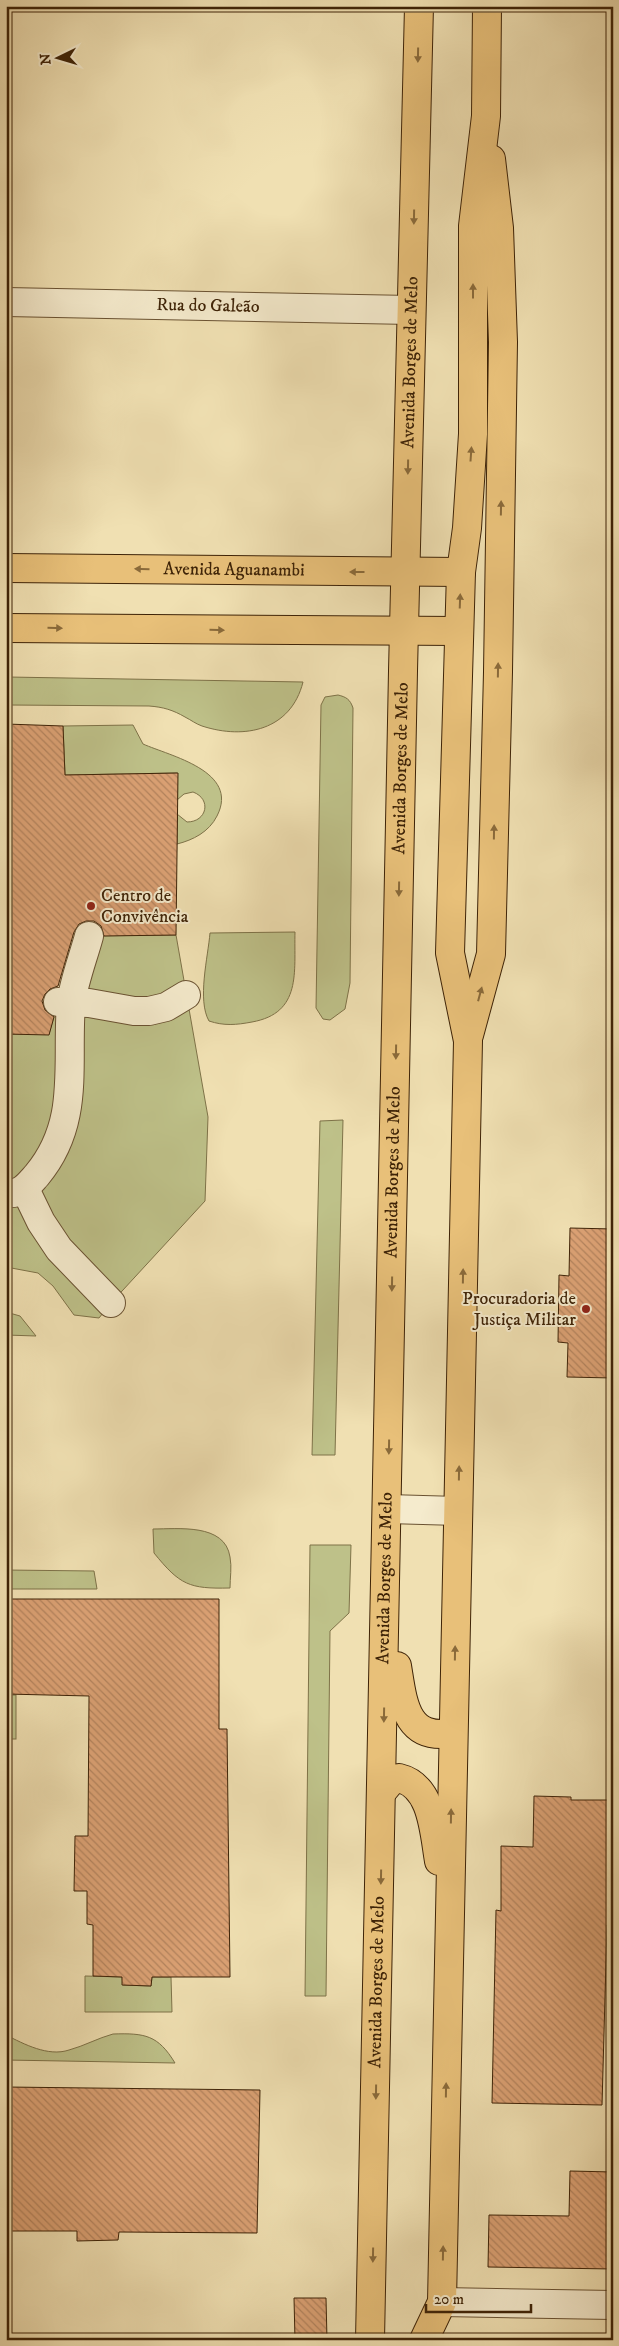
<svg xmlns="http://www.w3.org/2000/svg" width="619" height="2346" viewBox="0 0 619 2346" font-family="'IM FELL DW Pica',serif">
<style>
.green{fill:#bec189;stroke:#7e7248}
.building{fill:url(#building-back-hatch);stroke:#3e2307}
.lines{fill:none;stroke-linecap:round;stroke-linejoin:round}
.pedestrian-casing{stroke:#6a5232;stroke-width:30}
.minor-casing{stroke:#6a5232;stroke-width:30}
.primary-casing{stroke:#3e2307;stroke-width:30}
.pedestrian{stroke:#f5ebcd;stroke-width:28}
.minor{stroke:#f5ebcd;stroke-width:28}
.primary{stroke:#e8c079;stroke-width:28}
.oneway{fill:#8a6a3a}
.poi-dot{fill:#8f2418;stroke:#f5ebcd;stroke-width:2}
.labels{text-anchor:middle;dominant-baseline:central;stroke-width:4;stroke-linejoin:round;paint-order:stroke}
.street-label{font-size:18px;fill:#3e2307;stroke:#f5ebcd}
.poi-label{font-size:18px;fill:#3e2307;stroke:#f5ebcd;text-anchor:start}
</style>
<defs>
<pattern id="building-back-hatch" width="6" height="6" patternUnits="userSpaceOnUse" patternTransform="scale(1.25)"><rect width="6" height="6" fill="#dba174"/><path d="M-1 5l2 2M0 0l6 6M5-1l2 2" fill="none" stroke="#b3835d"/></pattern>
</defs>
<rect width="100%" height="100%" fill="#f0e0b2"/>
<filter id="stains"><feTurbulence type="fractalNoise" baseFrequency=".004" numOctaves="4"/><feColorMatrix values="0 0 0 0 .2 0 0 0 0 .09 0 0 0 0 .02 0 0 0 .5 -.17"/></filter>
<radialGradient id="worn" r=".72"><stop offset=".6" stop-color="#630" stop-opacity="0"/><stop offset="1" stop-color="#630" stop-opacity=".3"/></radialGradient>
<!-- green -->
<g class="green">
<path d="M8 677 303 682C291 730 245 740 202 726 196 724 191 720 185 717 173 710 163 707 149 706L8 705Z"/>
<path d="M338 695C346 697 350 699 353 708L350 983 345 1009 330 1020 323 1019 316 1008 321 705 325 697Z"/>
<path d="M133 725 143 744C170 756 240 771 217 816 209 832 193 840 177 844V814L187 822C207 822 212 799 193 792L184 794 177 800V773L65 775 63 726Z"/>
<path d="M295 932C294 972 302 1013 252 1022 236 1025 224 1026 209 1021 197 1000 208 957 210 933Z"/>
<path d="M176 935 208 1117 205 1201 111 1303 99 1318 74 1315 53 1286 38 1273 6 1267V1034H49L77 936Z"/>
<path d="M343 1120 335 1455H312L320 1121Z"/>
<path d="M6 1312 20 1316 36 1336 6 1335Z"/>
<path d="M153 1529C178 1529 225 1523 230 1557 232 1567 230 1578 230 1588 189 1589 180 1585 154 1553Z"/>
<path d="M310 1545H351L349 1613 330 1631 326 1996H305Z"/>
<path d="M6 1570 94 1571 97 1589H6Z"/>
<rect x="6" y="1695" width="10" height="44"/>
<path d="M85 1976 122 1977 123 1985 151 1986 152 1977H171L172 2012H85Z"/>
<path d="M113 2034C145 2033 158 2035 175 2063L6 2060V2035C24 2044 48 2057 69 2050 84 2046 98 2038 113 2034Z"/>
</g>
<!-- building -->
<g class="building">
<path d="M6 724 63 726 65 775 178 773 176 935 104 936 101 926 94 921H86L79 924 74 932 58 986 50 989 45 994 42 1001 45 1010 54 1017 49 1035 6 1034Z"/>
<path d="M570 1228 613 1229V1378L567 1377 568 1343 558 1342 559 1275 569 1276Z"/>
<path d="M6 1599H219V1729H227L230 1977H152L151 1986 122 1985V1977L93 1976V1925L87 1924V1891H74L75 1836H88L89 1696 6 1694Z"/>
<path d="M534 1796 571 1797V1800H613V1925H607L602 2105 492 2103 496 1910 501 1911V1846L533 1847Z"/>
<path d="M6 2087 260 2090 257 2233 119 2232 118 2240 77 2241V2231H6Z"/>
<path d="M570 2171 613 2172V2269L488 2267 489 2215 569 2216Z"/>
<path d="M294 2298H326L327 2340H295Z"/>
</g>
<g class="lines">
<!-- pedestrian casing -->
<g class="pedestrian-casing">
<g id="pedestrian">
<path d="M58 1002 89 1003 134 1011H149L166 1007 186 995"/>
<path d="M25 1189 41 1222 59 1249 111 1303"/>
<path d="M6 1193C21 1195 27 1186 37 1175 81 1122 66 1065 71 1003 74 981 83 958 89 936"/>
</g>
</g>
<!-- minor casing -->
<g class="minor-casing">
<g id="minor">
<path id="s1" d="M6 302 411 310"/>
<path d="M388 1509 458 1511"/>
<path d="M442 2302 613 2305"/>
</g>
</g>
<!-- primary casing -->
<g class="primary-casing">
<g id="primary">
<path id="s2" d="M6 568 461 572"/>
<path d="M6 628 459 631"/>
<path d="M469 1035 491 954 498 672 503 342 499 228 491 159"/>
<path d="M397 1666C403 1702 405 1741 453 1733"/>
<path d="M382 1792 392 1780 399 1778C433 1786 434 1833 439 1861"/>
<path id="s3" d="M370 2340 403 671 419 6"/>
<path d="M424 2340 442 2302 468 1041 450 953 461 572 467 528 473 434V226L486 116 487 6"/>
</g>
</g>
<!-- pedestrian -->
<use href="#pedestrian" class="pedestrian"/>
<!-- minor -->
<use href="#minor" class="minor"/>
<!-- primary -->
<use href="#primary" class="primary"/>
</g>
<!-- one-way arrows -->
<defs><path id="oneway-solid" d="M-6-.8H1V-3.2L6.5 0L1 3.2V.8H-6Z" transform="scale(1.25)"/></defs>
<g class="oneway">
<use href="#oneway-solid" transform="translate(418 55) rotate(91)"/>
<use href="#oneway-solid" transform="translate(414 217) rotate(91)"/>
<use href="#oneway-solid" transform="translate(473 291) rotate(-90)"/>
<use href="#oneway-solid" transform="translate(471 454) rotate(-86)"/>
<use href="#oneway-solid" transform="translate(408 467) rotate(91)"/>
<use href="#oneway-solid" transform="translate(501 508) rotate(-89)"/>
<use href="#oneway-solid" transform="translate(142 569) rotate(-179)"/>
<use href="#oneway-solid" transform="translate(357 572) rotate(180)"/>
<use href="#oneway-solid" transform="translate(460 601) rotate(-88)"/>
<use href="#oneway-solid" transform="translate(55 628) rotate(1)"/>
<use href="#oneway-solid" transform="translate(217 630) rotate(1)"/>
<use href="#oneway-solid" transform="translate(498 670) rotate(-89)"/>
<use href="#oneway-solid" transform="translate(494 832) rotate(-89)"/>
<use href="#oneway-solid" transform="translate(399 889) rotate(91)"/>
<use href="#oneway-solid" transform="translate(480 994) rotate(-75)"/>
<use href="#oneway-solid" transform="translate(396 1052) rotate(91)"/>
<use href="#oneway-solid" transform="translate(463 1276) rotate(-89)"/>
<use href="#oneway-solid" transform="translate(392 1284) rotate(91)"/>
<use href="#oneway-solid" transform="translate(389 1447) rotate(91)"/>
<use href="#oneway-solid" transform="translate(459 1473) rotate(-89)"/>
<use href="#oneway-solid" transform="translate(455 1653) rotate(-89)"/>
<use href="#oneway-solid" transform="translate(384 1715) rotate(91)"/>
<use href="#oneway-solid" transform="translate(451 1816) rotate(-89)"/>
<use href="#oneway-solid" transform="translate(381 1877) rotate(91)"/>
<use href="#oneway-solid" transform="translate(446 2090) rotate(-89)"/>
<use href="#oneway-solid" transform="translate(376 2092) rotate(91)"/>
<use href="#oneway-solid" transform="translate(443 2253) rotate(-89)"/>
<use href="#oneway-solid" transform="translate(373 2255) rotate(91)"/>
</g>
<!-- markers -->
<g class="poi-dot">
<circle cx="91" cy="906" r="5"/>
<circle cx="586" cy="1309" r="5"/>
</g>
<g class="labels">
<!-- street labels -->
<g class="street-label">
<text stroke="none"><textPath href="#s1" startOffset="202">Rua do Galeão</textPath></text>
<text stroke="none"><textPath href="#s3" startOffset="1978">Avenida Borges de Melo</textPath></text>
<text stroke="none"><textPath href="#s2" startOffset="228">Avenida Aguanambi</textPath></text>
<text stroke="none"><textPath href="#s3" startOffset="1572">Avenida Borges de Melo</textPath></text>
<text stroke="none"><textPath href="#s3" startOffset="1168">Avenida Borges de Melo</textPath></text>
<text stroke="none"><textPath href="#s3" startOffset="762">Avenida Borges de Melo</textPath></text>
<text stroke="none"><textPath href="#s3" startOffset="358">Avenida Borges de Melo</textPath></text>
</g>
<!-- poi labels -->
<g class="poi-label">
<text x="101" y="896">Centro de<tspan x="101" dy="21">Convivência</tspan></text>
<text x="576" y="1299" text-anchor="end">Procuradoria de<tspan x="576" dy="21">Justiça Militar</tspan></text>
</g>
</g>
<!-- margin -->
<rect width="619" height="2346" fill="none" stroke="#f0e0b2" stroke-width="25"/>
<rect x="8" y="8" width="604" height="2331" fill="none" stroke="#3e2307" stroke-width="2.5"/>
<rect x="12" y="12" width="594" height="2321" fill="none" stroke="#3e2307"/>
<!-- north arrow -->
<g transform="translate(58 58) rotate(265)" stroke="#f5ebcd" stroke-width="4" paint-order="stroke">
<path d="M0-4L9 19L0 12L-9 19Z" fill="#3e2307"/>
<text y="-8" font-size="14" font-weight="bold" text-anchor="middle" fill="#3e2307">N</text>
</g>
<!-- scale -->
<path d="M426 2304v8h105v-8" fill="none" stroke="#3e2307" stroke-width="2.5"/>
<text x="434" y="2304" font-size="15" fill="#3e2307" stroke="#f5ebcd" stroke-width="4" paint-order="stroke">20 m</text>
<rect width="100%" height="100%" filter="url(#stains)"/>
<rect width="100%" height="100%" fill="url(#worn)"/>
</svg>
